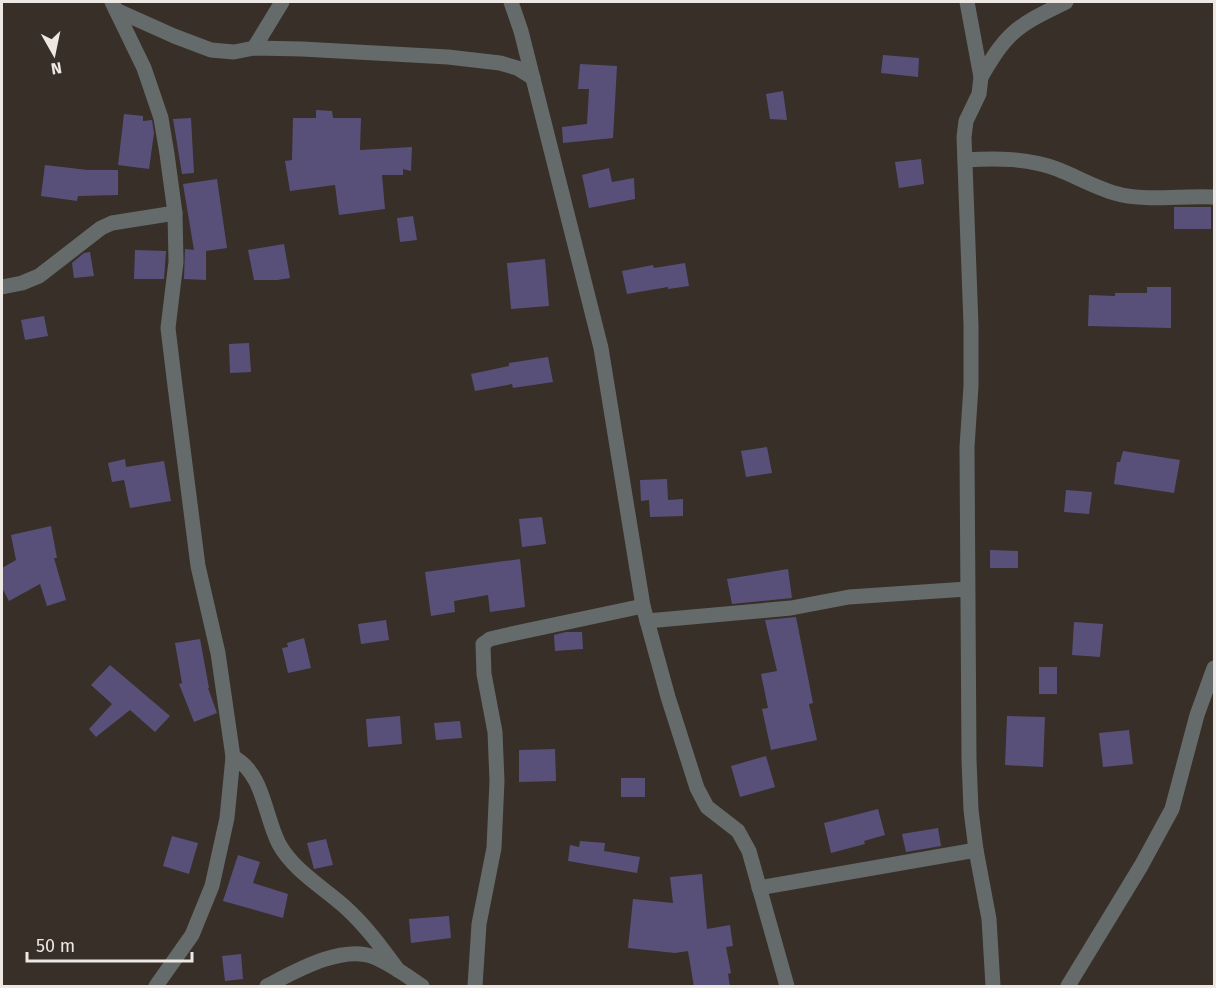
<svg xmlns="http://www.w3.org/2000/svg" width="1216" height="988" viewBox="0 0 1216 988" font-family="'Fira Sans',sans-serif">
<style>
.building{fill:#59507a}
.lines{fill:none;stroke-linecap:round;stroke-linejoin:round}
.minor{stroke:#656b6a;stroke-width:15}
</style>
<rect width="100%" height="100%" fill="#372f28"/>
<!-- building -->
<g class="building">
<path d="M883 55 919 58 918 77 881 73Z"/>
<path d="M580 64 617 66 613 138 563 143 562 127 587 124 589 89H578Z"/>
<path d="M783 91 787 120 770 119 766 94Z"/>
<path d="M316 110 332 111 333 118H361L360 150 412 147 411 171 403 169V175H382L385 209 339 215 335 185 290 191 285 161 292 160 293 118H316Z"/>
<path d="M124 114 143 116V121L152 120 154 133 149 169 118 165Z"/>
<path d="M191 118 194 173 182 174 173 119Z"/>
<path d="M921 159 924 184 899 188 895 162Z"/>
<path d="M45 165 88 170H118V195L78 196 77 201 41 196Z"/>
<path d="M609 168 612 182 634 178 635 199 589 208 582 175Z"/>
<path d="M217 179 227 248 206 251V280L184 279 185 249 194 250 183 184Z"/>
<rect x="1174" y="207" width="37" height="22"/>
<path d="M413 216 417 240 400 242 397 218Z"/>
<path d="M284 244 290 278 277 280H254L248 250Z"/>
<path d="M135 250 166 251 164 279H134Z"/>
<path d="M90 252 94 276 74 278 72 263 84 253Z"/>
<path d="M545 259 549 306 511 309 507 263Z"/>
<path d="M685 263 689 286 668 289V287L627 294 622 271 653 265 654 268Z"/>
<path d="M1147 287H1171V328L1088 326 1089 295 1115 296V293H1147Z"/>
<path d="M44 316 48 336 25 340 21 320Z"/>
<path d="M249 343 251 372 230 373 229 344Z"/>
<path d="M548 357 553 382 513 388 512 384 475 391 471 374 509 366V363Z"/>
<path d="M767 447 772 473 746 477 741 451Z"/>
<path d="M1123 451 1180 460 1174 493 1114 484 1117 462H1120Z"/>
<path d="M125 459 126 467 164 461 171 501 130 508 124 480 112 482 108 463Z"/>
<path d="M667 479 668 500 683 499V516L650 517 649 500 641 501 640 480Z"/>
<path d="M1066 490 1092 492 1089 514 1064 512Z"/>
<path d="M542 517 546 544 522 547 519 519Z"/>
<path d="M51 526 57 558H54L66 600 47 606 40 584 9 601 2 588V568L16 560 11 535Z"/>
<path d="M990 550 1018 551V568H990Z"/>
<path d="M520 559 525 607 490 612 488 595 454 601 455 612 431 616 425 572Z"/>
<path d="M788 569 792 598 732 604 727 579Z"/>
<path d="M796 617 813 703 809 704 817 740 771 750 762 709 768 708 761 674 777 671 765 620Z"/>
<path d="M386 620 389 640 361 644 358 624Z"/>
<path d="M1074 622 1103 624 1100 657 1072 655Z"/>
<path d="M566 632H582L583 649 555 651 554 635Z"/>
<path d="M304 638 311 668 288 673 282 648 288 647 287 643Z"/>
<path d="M200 639 209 688H208L217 713 194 722 179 684 182 683 175 643Z"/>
<path d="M110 665 170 716 155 732 130 710 96 737 89 729 112 704 91 685Z"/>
<rect x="1039" y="667" width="18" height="27"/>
<path d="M400 716 402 744 368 747 366 719Z"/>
<path d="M1007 716 1045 717 1043 767 1005 765Z"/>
<path d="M460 721 462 738 436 740 434 723Z"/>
<path d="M1129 730 1133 764 1103 767 1099 733Z"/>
<path d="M555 749 556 781 519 782V750Z"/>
<path d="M766 756 775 787 740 797 731 766Z"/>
<rect x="621" y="778" width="24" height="19"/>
<path d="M878 809 885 835 864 841 865 844 831 853 824 823Z"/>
<path d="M938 828 941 846 906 852 902 834Z"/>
<path d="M172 836 198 843 189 874 163 866Z"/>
<path d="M326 839 333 865 314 869 307 843Z"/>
<path d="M580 841 605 843 604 851 640 857 637 873 568 861 570 845 579 847Z"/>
<path d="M238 855 260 862 253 883 288 894 283 918 223 901Z"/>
<path d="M702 874 707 929 730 925 733 946 726 947 731 973 728 974 730 987H694L688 951 675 953 628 948 633 899 673 903 670 877Z"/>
<path d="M449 916 451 938 411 943 409 919Z"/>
<path d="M241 954 243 979 225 981 222 956Z"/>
</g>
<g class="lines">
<!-- minor -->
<g class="minor">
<path d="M112 2 144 68 161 118 167 154 175 213 176 262 168 328 175 386 198 566 218 653 233 757 227 818 212 886 192 935 156 986"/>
<path d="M511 2 521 31 601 348 643 606 668 697 697 788 707 807 738 831 749 851 787 986"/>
<path d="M967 2 981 77 979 94 966 121 964 137 971 325V386L967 447 969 760 971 810 976 850 989 919 993 986"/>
<path d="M116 10 174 36 211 50 234 52 254 48 302 49 448 57 500 63 517 68 533 78"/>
<path d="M254 48 282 2"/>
<path d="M981 77C990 62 999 46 1012 34 1027 20 1048 11 1066 2"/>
<path d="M965 160C996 158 1028 158 1057 169 1078 177 1099 190 1122 195 1152 201 1184 195 1214 197"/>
<path d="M2 287 22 283 39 276 101 228 112 223 175 213"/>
<path d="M647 621 791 608 849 597 967 589"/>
<path d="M233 757C264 773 264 815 279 844 293 870 324 888 345 907 366 926 382 948 398 970"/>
<path d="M759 888 976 850"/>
<path d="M267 986C294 972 342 944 374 957 391 964 407 976 422 986"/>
<path d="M475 986 479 924 494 848 497 781 495 732 484 674 483 644 490 639 507 635 643 606"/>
<path d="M1068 986 1141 866 1172 809 1197 715 1214 668"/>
</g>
</g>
<!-- border -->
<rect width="1216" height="988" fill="none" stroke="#ede8e3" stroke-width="6"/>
<!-- north arrow -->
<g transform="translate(54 54) rotate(171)" stroke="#372f28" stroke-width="4.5" paint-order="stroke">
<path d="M0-4.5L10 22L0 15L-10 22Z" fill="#ede8e3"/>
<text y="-9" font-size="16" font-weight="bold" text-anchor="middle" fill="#ede8e3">N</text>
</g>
<!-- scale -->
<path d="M27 952v9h165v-9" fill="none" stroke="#ede8e3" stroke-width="3"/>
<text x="36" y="952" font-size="18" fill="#ede8e3" stroke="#372f28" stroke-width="4.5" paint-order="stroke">50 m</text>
</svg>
